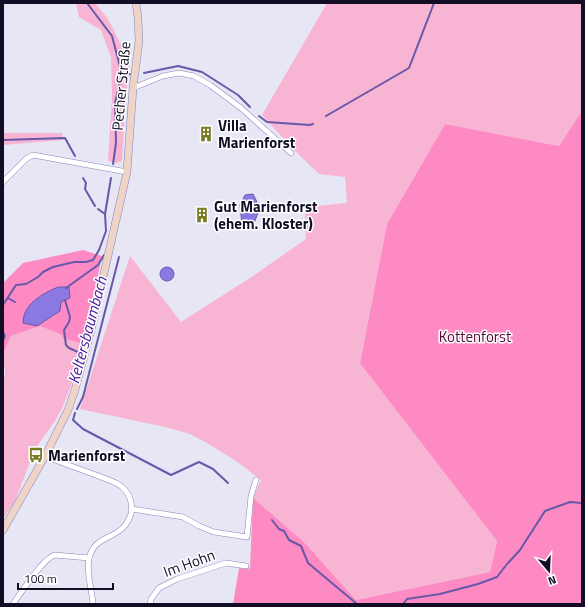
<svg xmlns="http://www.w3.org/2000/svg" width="585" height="607" viewBox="0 0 585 607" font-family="'Titillium Web',sans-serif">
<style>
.green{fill:#f7b4d3}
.forest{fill:#fe8ac4;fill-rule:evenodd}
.water{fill:#8c78e1;stroke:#6758a9}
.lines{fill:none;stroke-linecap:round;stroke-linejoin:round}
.stream{stroke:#6758a9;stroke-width:2}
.street-casing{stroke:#8b82c2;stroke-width:6}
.secondary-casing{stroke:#8b82c2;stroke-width:8}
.street{stroke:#fff;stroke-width:5}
.secondary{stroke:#edd4c6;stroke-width:7}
.labels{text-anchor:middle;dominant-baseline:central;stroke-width:3;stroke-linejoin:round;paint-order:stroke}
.street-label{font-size:15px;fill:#120d25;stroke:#fff}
.poi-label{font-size:15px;font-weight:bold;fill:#120d25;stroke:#fff;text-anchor:start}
.park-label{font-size:15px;fill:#540c36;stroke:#fff}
.water-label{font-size:16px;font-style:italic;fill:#4b229f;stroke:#fff}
</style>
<rect width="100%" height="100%" fill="#e7e6f4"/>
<!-- green -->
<g class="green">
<path d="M76 3H95L108 19 130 62 126 93 122 161 116 163 108 161 112 97 111 57 101 30 79 17Z"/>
<path d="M327 3H582V111L559 146 445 124 387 224 360 362 497 541 490 572 356 600 304 542 253 498 261 480 236 461 207 443 190 434 165 427 80 409 130 256 181 322 253 276 306 239 305 207 347 203 345 177 319 174 293 149 262 115Z"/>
<path d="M3 133H62L63 140 3 145Z"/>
<path d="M40 326 62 335 66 339 83 344 71 386 62 408 55 421 35 449 15 501 3 519V380C9 369 1 365 3 354 4 348 8 341 11 336Z"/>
</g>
<!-- forest -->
<g class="forest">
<path d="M582 111V604H233L239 568 248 569 250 568 253 498 304 542 356 600 490 572 497 541 360 363 387 224 445 124 559 146Z"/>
<path d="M83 250 102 256 83 344 66 339H63L62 335 40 326 11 336 3 353V283L23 263ZM69 287 70 298 61 302 60 311 37 326Z"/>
</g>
<!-- water -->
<g class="water">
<path d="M253 194 260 208 252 228 247 229 242 225 240 205 245 195Z"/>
<circle cx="167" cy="274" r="7"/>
<path d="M58 287H69L70 298 61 302 60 311 37 326 23 323C23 304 42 294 58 287Z"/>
</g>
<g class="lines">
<!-- stream -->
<g class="stream">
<path d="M87 3 112 36 122 74 115 103 116 143 113 164"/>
<path d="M144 73 178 66 202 72 238 95 250 107"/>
<path d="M122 74H130"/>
<path d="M259 116 267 122 310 125 313 124"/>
<path d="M326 116 409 68 434 3"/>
<path d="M3 140 65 138 75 156"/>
<path d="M83 178 86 183 85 189 95 206"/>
<path d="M98 209 105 214"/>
<path d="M66 288 98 265 104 255"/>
<path d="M8 298 15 302"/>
<path d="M65 300 70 317 69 322 64 330 66 345 69 348 80 353"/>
<path d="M3 305 16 285 26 284 38 277 43 272 53 267 74 262H86L93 260 99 250 106 231 105 214 111 178"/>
<path d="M3 332 5 336 3 341"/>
<path d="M77 409 83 397 119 257"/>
<path d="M75 413 73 420 83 429 171 475 199 462 213 469 228 483"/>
<path d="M272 520 279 529 284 531 289 540 301 546 308 563 357 604"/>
<path d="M508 563 520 550 545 511 570 502 582 503"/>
<path d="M403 604 407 599 440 594 478 584 497 577 507 564"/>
</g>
<!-- street casing -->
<g class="street-casing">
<g id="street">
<path d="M133 88 163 76 179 73 194 76 210 85 241 108 291 153"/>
<path d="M3 182 26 159 33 155 127 172"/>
<path d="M45 456C62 463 79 469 96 475 105 479 114 481 121 486 130 493 133 504 131 514 129 520 125 527 119 531 106 540 93 540 89 559 86 573 92 589 93 604"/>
<path d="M132 509 183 517 199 526 214 532 247 537 251 496 256 480"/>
<path d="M13 604C21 593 44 557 55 555L89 558"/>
<path d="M150 604 151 599 159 588 177 579 226 563 246 566"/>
</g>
</g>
<!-- secondary casing -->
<g class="secondary-casing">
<path id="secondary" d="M3 530 44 458 68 410 75 390 92 326 127 172 133 88 139 41 138 18 136 3"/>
</g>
<!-- street -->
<use href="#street" class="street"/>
<!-- secondary -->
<use href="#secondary" class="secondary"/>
</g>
<!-- icons -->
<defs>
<g id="building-bare" transform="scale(1.2)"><path d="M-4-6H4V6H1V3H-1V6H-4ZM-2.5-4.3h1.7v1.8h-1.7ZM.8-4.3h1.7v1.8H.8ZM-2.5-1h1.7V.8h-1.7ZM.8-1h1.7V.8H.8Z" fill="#797a21" stroke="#fff" stroke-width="2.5" paint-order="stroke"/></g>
<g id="bus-bare" transform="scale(1.2)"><path d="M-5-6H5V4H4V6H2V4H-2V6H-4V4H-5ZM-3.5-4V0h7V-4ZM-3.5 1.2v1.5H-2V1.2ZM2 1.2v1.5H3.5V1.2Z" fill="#797a21" stroke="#fff" stroke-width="2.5" paint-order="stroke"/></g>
</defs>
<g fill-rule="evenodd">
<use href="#building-bare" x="206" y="134"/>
<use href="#building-bare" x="202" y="215"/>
<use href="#bus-bare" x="36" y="455"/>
</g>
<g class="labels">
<!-- street labels -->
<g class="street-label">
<text transform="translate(121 86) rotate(-85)">Pecher Straße</text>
<text transform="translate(189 563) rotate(-20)">Im Hohn</text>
</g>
<!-- poi labels -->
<g class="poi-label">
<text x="218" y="125">Villa<tspan x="218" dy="17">Marienforst</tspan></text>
<text x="214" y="206">Gut Marienforst<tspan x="214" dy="17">(ehem. Kloster)</tspan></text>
<text x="48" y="455">Marienforst</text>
</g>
<!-- park labels -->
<g class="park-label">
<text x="475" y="336">Kottenforst</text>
</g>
<!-- water labels -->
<g class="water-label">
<text transform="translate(87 330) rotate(-75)">Keltersbaumbach</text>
</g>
</g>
<!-- border -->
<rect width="585" height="607" fill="none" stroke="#120d25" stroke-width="8"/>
<!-- north arrow -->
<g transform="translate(549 571) rotate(161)" stroke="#ffffff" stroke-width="3" paint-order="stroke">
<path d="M0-3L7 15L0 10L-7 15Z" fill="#120d25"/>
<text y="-6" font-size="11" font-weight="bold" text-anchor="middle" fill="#120d25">N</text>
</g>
<!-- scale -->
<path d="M18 583v6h95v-6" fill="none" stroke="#120d25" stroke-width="2"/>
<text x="24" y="583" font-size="12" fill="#120d25" stroke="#ffffff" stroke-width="3" paint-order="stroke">100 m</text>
</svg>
